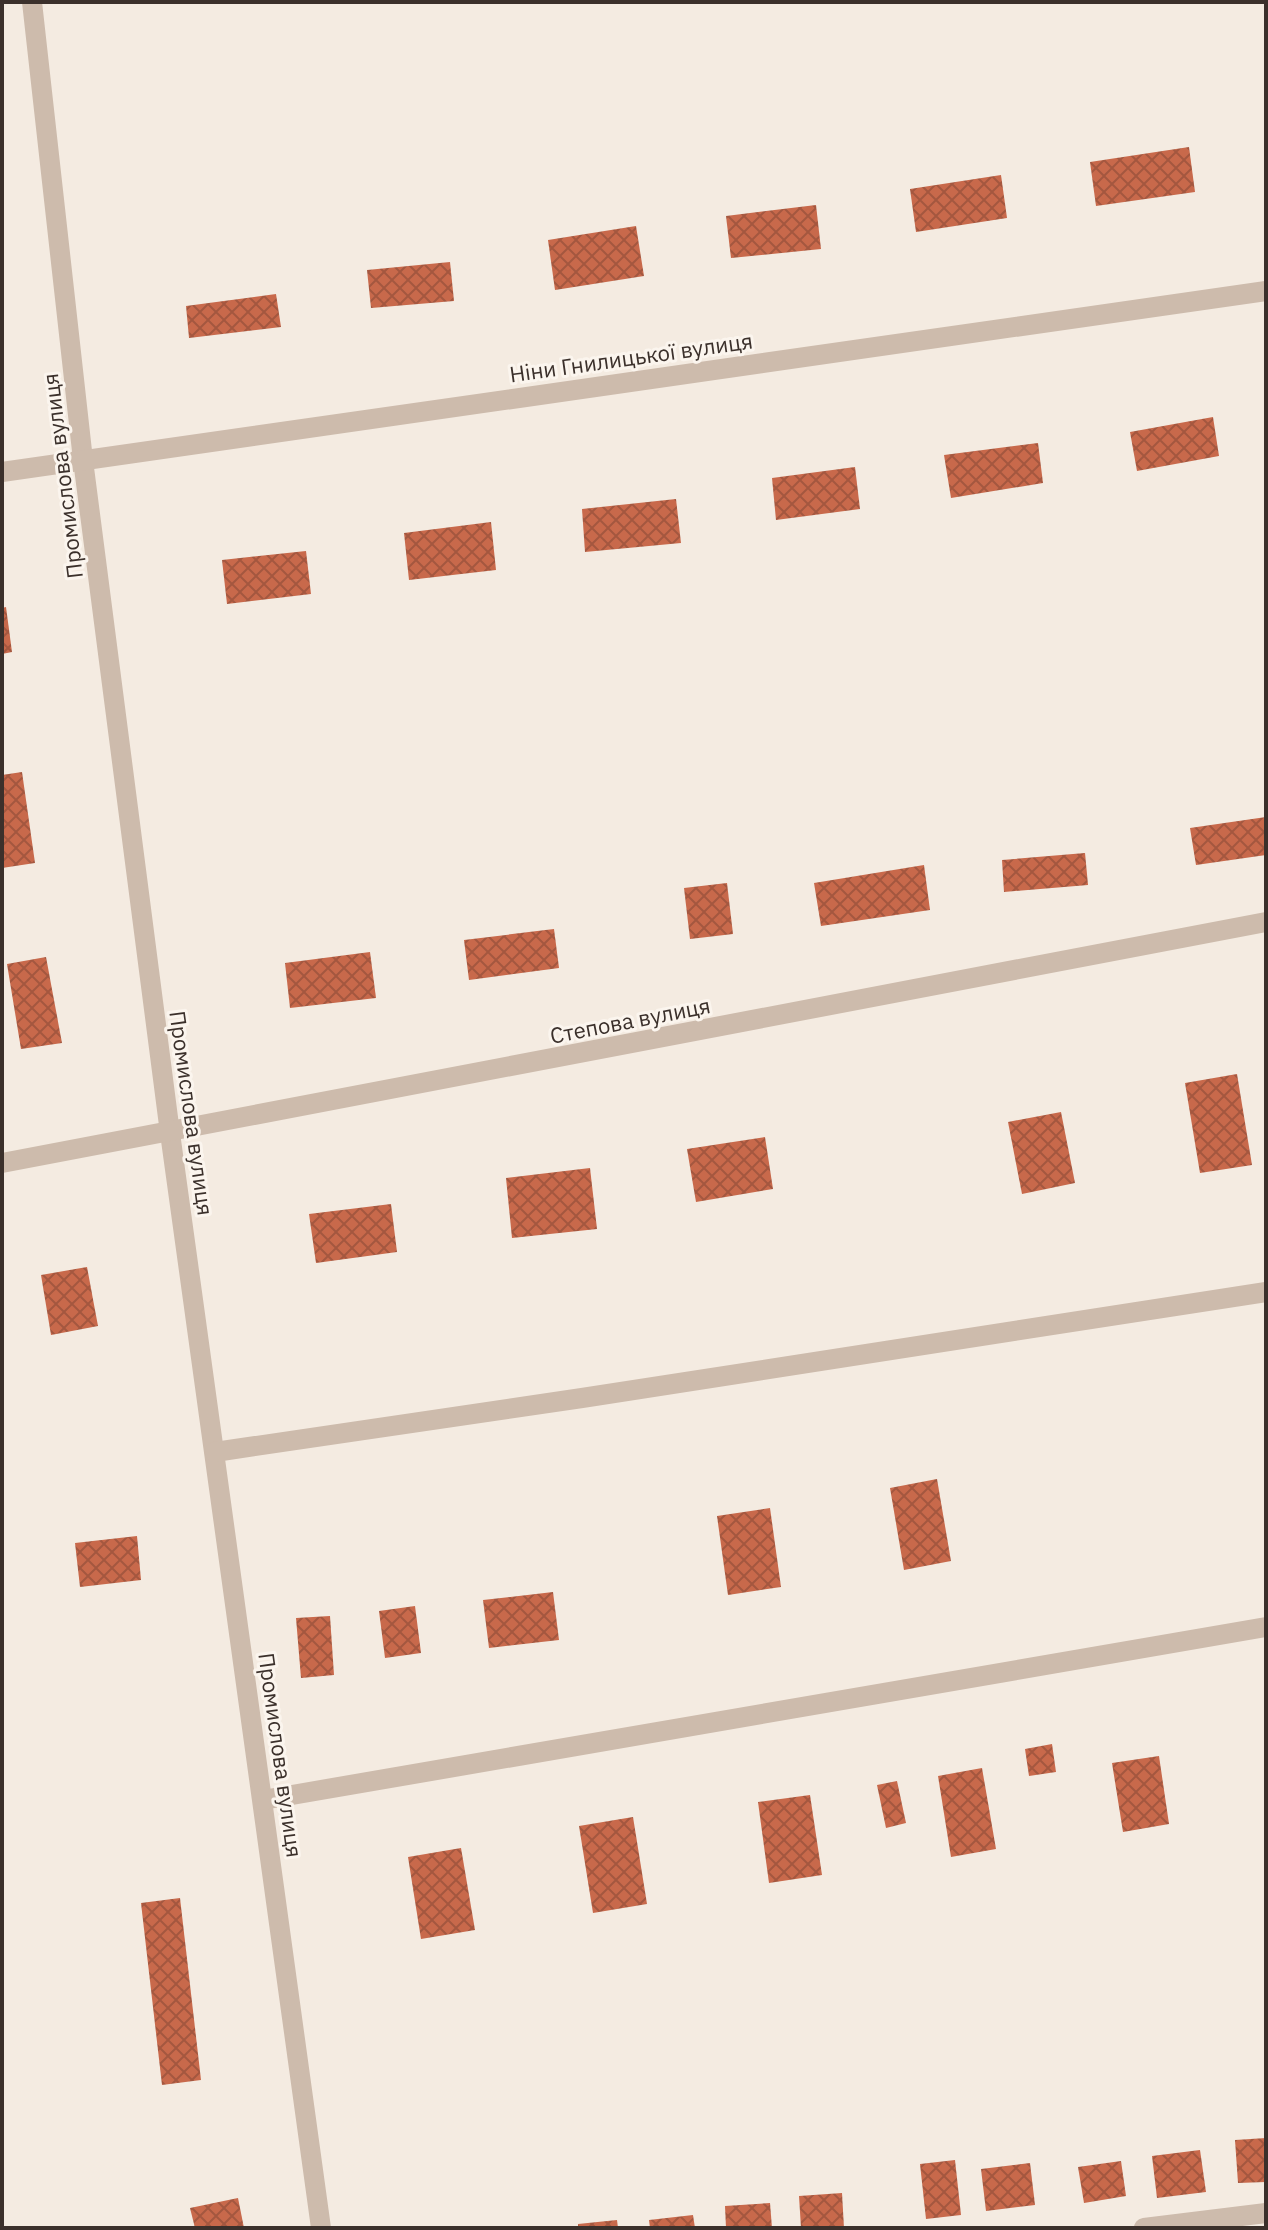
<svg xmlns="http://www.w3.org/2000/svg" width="1268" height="2230" viewBox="0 0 1268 2230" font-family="'IBM Plex Sans',sans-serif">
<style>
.building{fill:url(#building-cross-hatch)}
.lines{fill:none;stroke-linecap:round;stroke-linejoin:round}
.minor{stroke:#cdbbac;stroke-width:20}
.labels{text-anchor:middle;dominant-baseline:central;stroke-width:6;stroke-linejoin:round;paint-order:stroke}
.street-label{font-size:22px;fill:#3b302b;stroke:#fbf5ee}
</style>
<defs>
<pattern id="building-cross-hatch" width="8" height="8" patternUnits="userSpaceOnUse" patternTransform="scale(2)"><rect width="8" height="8" fill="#c8694b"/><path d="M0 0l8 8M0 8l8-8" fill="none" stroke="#a4573f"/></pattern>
</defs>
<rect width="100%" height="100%" fill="#f4ebe1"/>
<!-- building -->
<g class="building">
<path d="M1189 147 1195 192 1096 206 1090 162Z"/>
<path d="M1001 175 1007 218 916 232 910 189Z"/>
<path d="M816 205 821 249 731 258 726 216Z"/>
<path d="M636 226 644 276 555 290 548 240Z"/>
<path d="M450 262 454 301 371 308 367 270Z"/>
<path d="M276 294 281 327 189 338 186 306Z"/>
<path d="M1213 417 1219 456 1137 471 1130 432Z"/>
<path d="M1038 443 1043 483 951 498 944 455Z"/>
<path d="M855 467 860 509 776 520 772 478Z"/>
<path d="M676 499 681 543 585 552 582 509Z"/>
<path d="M491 522 496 570 409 580 404 533Z"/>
<path d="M306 551 311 594 227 604 222 560Z"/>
<path d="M6 607 12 652 2 654V608Z"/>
<path d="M22 772 35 863 2 868V775Z"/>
<path d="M1266 817V855L1196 865 1190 828Z"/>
<path d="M1085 853 1088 885 1004 892 1002 860Z"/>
<path d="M924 865 930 910 821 926 814 883Z"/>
<path d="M727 883 733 934 690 939 684 888Z"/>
<path d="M554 929 559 968 469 980 464 940Z"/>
<path d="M370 952 376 998 290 1008 285 963Z"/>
<path d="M46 957 62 1043 21 1049 7 964Z"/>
<path d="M1237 1074 1252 1165 1200 1173 1185 1083Z"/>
<path d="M1061 1112 1075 1183 1022 1194 1008 1122Z"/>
<path d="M765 1137 773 1189 696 1202 687 1149Z"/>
<path d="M590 1168 597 1229 512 1238 506 1178Z"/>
<path d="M391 1204 397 1252 316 1263 309 1214Z"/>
<path d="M87 1267 98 1326 51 1335 41 1275Z"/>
<path d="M937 1479 951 1561 904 1570 890 1488Z"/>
<path d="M770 1508 781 1587 728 1595 717 1516Z"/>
<path d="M137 1536 141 1580 80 1587 75 1543Z"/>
<path d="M553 1592 559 1640 489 1648 483 1600Z"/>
<path d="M415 1606 421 1653 385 1658 379 1611Z"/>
<path d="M330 1616 334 1675 301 1678 296 1618Z"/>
<path d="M1052 1744 1056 1772 1029 1776 1025 1749Z"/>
<path d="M1159 1756 1169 1824 1123 1832 1112 1763Z"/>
<path d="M982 1768 996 1849 951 1857 938 1776Z"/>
<path d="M897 1781 906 1823 886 1828 877 1785Z"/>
<path d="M810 1795 822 1875 769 1883 758 1802Z"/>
<path d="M633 1817 647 1904 593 1913 579 1826Z"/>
<path d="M461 1848 475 1930 421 1939 408 1857Z"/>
<path d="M180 1898 201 2080 162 2085 141 1903Z"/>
<path d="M1266 2138V2182L1238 2183 1235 2140Z"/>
<path d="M1200 2150 1206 2192 1157 2198 1152 2156Z"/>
<path d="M955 2160 961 2215 926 2219 920 2164Z"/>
<path d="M1121 2161 1126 2196 1084 2203 1078 2167Z"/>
<path d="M1030 2163 1035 2205 986 2211 981 2169Z"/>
<path d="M842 2193 844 2228H801L799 2196Z"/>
<path d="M238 2198 244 2228H195L190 2208Z"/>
<path d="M770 2203 772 2228H726L725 2206Z"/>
<path d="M693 2215 695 2228H650L649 2220Z"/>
<path d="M617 2220 618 2228H578V2224Z"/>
</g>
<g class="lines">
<!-- minor -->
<g class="minor">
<path d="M32 2 83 460 170 1133 321 2228"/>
<path d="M2 472 1266 291"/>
<path d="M2 1163 1266 922"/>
<path d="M215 1452 582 1398 1266 1292"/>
<path d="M263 1800 1266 1627"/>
<path d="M1144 2228 1266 2213"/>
</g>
</g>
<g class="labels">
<!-- street labels -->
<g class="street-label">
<text transform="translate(631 357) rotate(-8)">Ніни Гнилицької вулиця</text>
<text transform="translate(62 476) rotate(-97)">Промислова вулиця</text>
<text transform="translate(630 1020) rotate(-11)">Степова вулиця</text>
<text transform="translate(192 1113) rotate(82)">Промислова вулиця</text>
<text transform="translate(281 1755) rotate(82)">Промислова вулиця</text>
</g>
</g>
<!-- border -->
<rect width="1268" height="2230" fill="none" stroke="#3b302b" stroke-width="8"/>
</svg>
